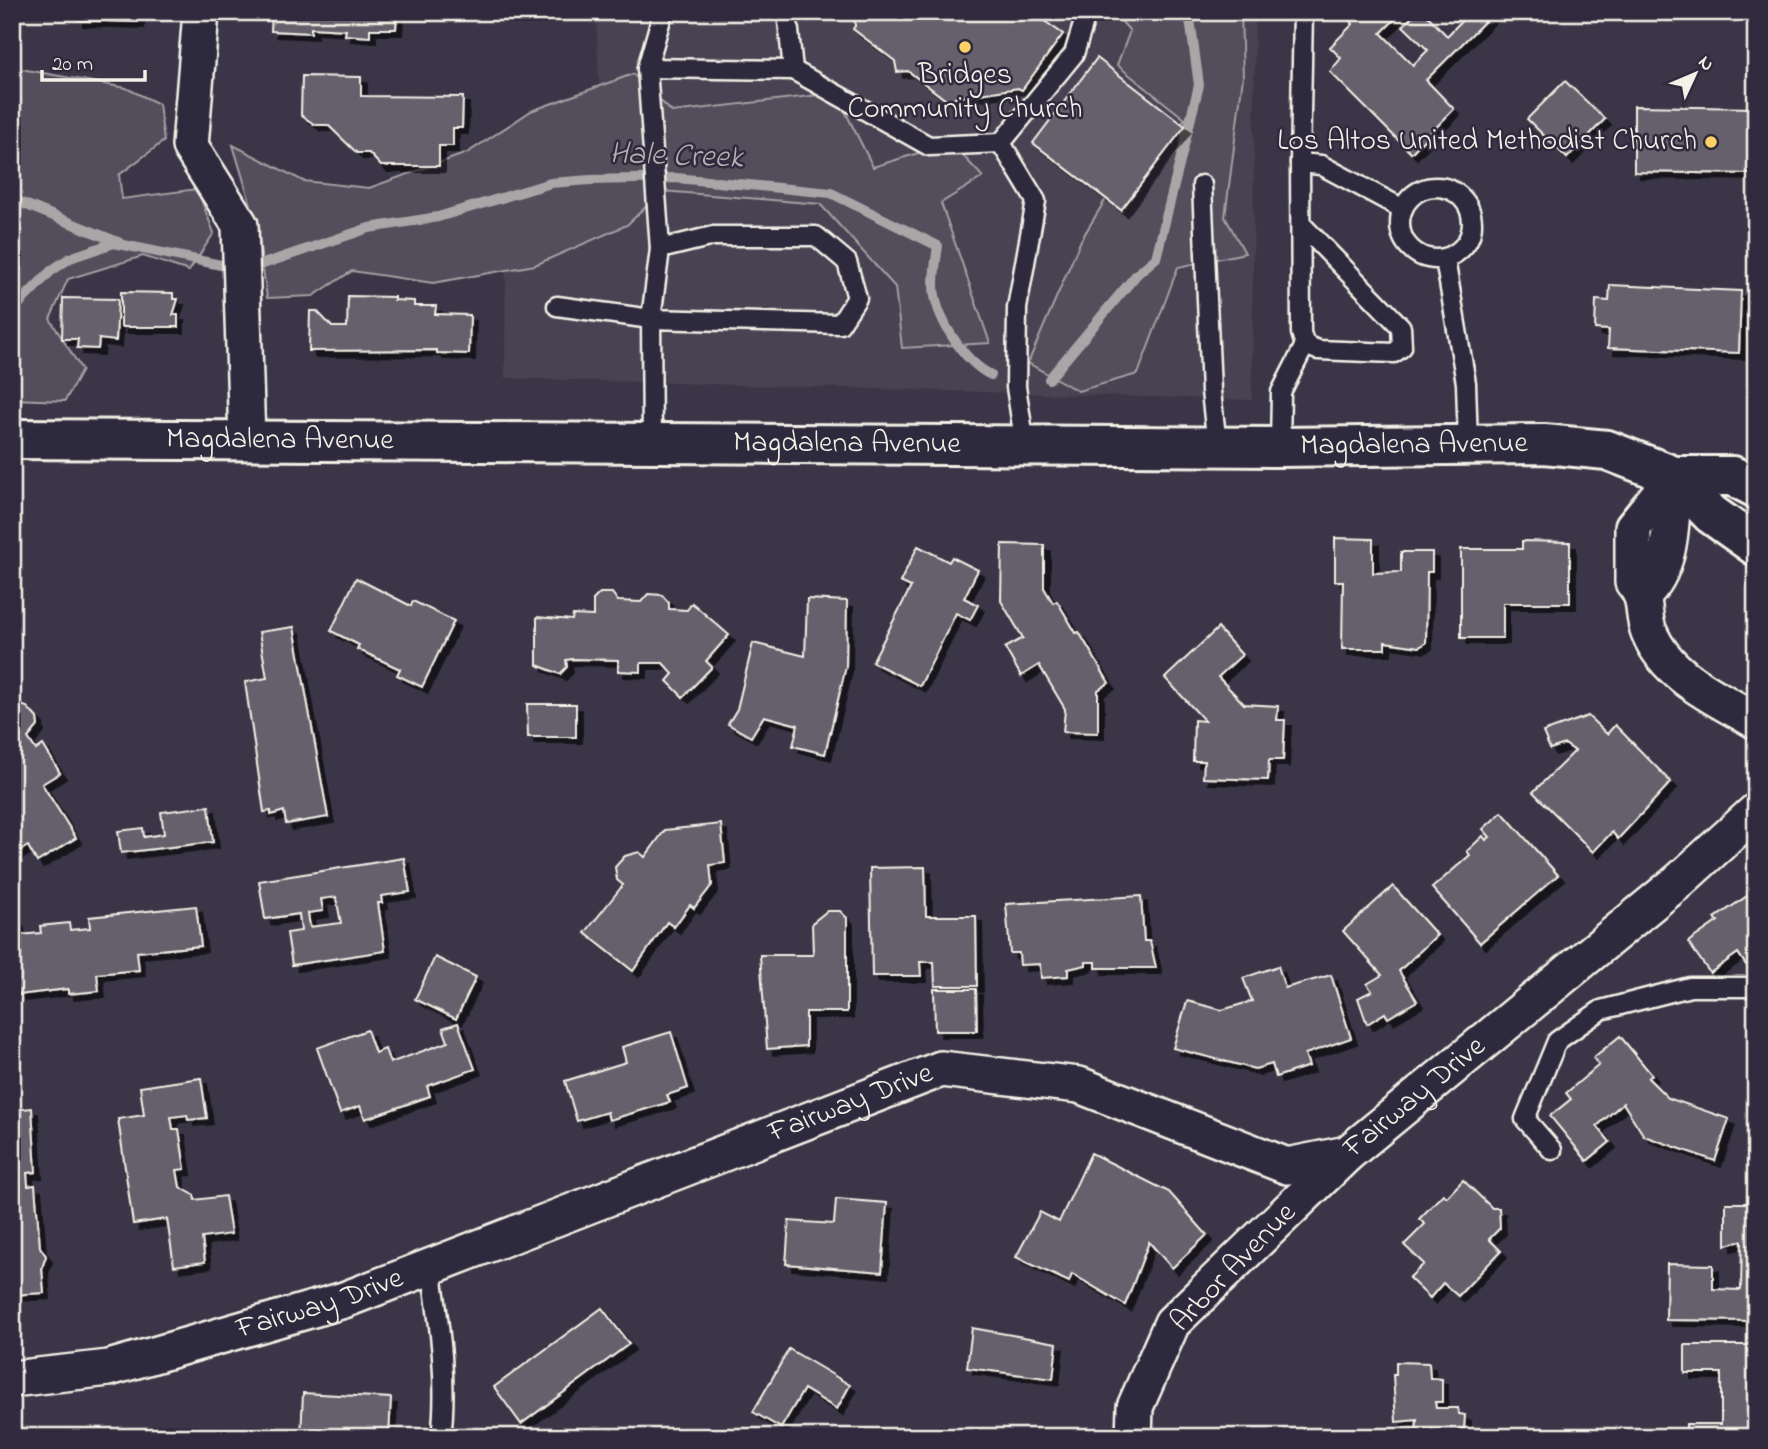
<svg xmlns="http://www.w3.org/2000/svg" width="1768" height="1449" viewBox="0 0 1768 1449" font-family="'Indie Flower',sans-serif">
<style>
.built{fill:#484352}
.green{fill:#534e5c;stroke:#a4a0a2;stroke-width:2}
.lines{fill:none;stroke-linecap:round;stroke-linejoin:round}
.stream{stroke:#aaa6a7;stroke-width:10}
.building{fill:#65616c;stroke:#f4f1e8;stroke-width:2;fill-rule:evenodd;filter:url(#shadow)}
.lane-casing{stroke:#f4f1e8;stroke-width:23}
.street-casing{stroke:#f4f1e8;stroke-width:40}
.secondary-casing{stroke:#f4f1e8;stroke-width:44}
.lane{stroke:#2f2a3d;stroke-width:18}
.street{stroke:#2f2a3d;stroke-width:35}
.secondary{stroke:#2f2a3d;stroke-width:38}
.poi-dot{fill:#ffd166;stroke:#2f2a3d;stroke-width:2.5}
.labels{text-anchor:middle;dominant-baseline:central;stroke-width:5;stroke-linejoin:round;paint-order:stroke}
.poi-label{font-size:30px;fill:#f4f1e8;stroke:#2f2a3d}
.street-label{font-size:30px;fill:#f4f1e8;stroke:#2f2a3d}
.water-label{font-size:32px;font-style:italic;fill:#b6b2b2;stroke:#2f2a3d}
</style>
<defs>
<filter id="shadow"><feDropShadow dx="6" dy="6" stdDeviation="0" flood-color="#0009"/></filter>
</defs>
<rect width="100%" height="100%" fill="#3b3647"/>
<filter id="ink" filterUnits="userSpaceOnUse"><feTurbulence type="fractalNoise" baseFrequency=".0143" numOctaves="2"/><feDisplacementMap in="SourceGraphic" scale="14" xChannelSelector="R" yChannelSelector="G"/><feConvolveMatrix kernelMatrix="1 2 1 2 8 2 1 2 1" color-interpolation-filters="sRGB"/></filter>
<g filter="url(#ink)">
<!-- built -->
<path class="built" d="M596 12H1255L1252 400 505 378 506 251 604 202Z"/>
<!-- green -->
<g class="green">
<path d="M1113 12H1241L1243 77 1225 217 1245 253 1178 267 1138 374 1078 391 1028 363 1081 240 1112 189 1185 119 1117 65 1130 31Z"/>
<path d="M21 69 126 88 159 104 164 141 119 175 122 199 197 189 214 233 189 271 143 256 68 279 50 319 82 370 65 401 12 399V88Z"/>
<path d="M633 74 672 112 836 93 873 167 951 143 983 177 941 203 990 343 902 348 895 287 820 204 662 191 627 225 535 265 433 283 352 271 313 296 267 298 257 225 233 145 303 181 369 188 467 153 531 111Z"/>
</g>
<g class="lines">
<!-- stream -->
<g class="stream">
<path d="M12 199 120 243"/>
<path d="M263 264 369 228 438 217 551 183 590 180 676 178 831 193 938 246C936 259 934 272 934 285 934 316 964 362 991 375"/>
<path d="M12 311 51 271 70 258 114 243 221 265"/>
<path d="M1049 379 1137 274 1156 258 1199 85 1189 12"/>
</g>
</g>
<!-- building -->
<g class="building">
<path d="M77 12H138V22L77 20Z"/>
<path d="M272 12H397L396 29H370V37L345 35 346 30 311 28V33L271 31Z"/>
<path d="M854 12H1042L1043 20 1063 34 1022 90 1018 88 954 98 950 103 908 71 897 72 895 61 853 29 855 26Z"/>
<path d="M1402 12 1381 33 1413 65 1428 50 1403 26 1417 12H1424L1447 36 1470 12H1494L1426 80 1454 109 1411 153 1330 72 1341 58 1330 47 1353 24 1343 12Z"/>
<path d="M1097 58 1185 126 1121 210 1033 143Z"/>
<path d="M302 76 361 77V96L463 97 462 128H453V146H439V166H381L369 153H357L328 125H315L301 115Z"/>
<path d="M1565 81 1605 119 1567 158 1527 119Z"/>
<path d="M1634 106 1756 108V174L1634 172Z"/>
<path d="M1610 285 1741 291 1739 353 1608 348 1609 330 1595 329 1596 300 1609 301Z"/>
<path d="M121 292 173 293V299H178L173 315H178V327H121Z"/>
<path d="M348 296 394 297V300L414 301V306H436L435 314 470 315 469 354 437 353V350L309 351 310 311H317L332 327H347Z"/>
<path d="M63 298 118 299 116 341 99 339 98 349 77 348 78 339H62Z"/>
<path d="M1335 538 1373 539V573L1401 572V552H1432V572H1427L1426 643 1419 647 1385 642V649H1342L1343 581H1335Z"/>
<path d="M1522 541 1570 542V603H1503V638H1461V549H1522Z"/>
<path d="M1002 544 1044 545V588L1053 603 1057 601 1076 633 1079 632 1109 683 1098 690V733L1063 732 1065 709 1039 665 1021 676 1005 648 1023 638 1001 601Z"/>
<path d="M918 546 949 562 952 557 978 570 964 598 978 605 970 620 956 613 920 686 872 662 911 587 900 582Z"/>
<path d="M356 578 411 606 413 601 454 621 422 687 397 675 400 669 357 649 359 645 331 631Z"/>
<path d="M600 593H612L618 601 641 602 648 594 662 595 669 603V609L687 610 692 603 729 635 706 661 712 667 683 697 667 681 673 674 663 663H641V672L618 671V660L572 659 566 660 567 667 560 674 537 665V617L572 620 573 615 593 616V600Z"/>
<path d="M807 599 847 601 846 666 825 754 793 746 798 725 764 716 751 737 728 724 737 709 753 643 805 656Z"/>
<path d="M294 627 328 817 286 824 284 811 271 815V811L264 812 245 682 267 678 259 632Z"/>
<path d="M1218 628 1242 655 1218 677 1244 704 1278 706 1277 720H1285L1283 760H1269L1268 780 1203 778 1204 761H1193L1194 720 1205 721 1165 678Z"/>
<path d="M18 704 27 707 37 718 38 726 28 738 36 750 43 745 60 773 42 784 76 838 37 862 28 846 12 855V707Z"/>
<path d="M527 704H576V737H528Z"/>
<path d="M1588 716 1607 734 1615 725 1671 782 1618 839 1612 832 1593 852 1533 792 1575 751 1565 744 1550 749 1543 732Z"/>
<path d="M209 806 213 842 121 853 118 831 143 828 144 837 164 834 161 812Z"/>
<path d="M1502 812 1558 875 1480 943 1432 888 1470 855 1467 851 1483 836 1486 840 1490 837 1483 829Z"/>
<path d="M721 824 725 863 710 865 712 885 694 908 690 905 674 927 667 922 633 971 585 933 623 885 617 880 615 867 625 856 639 852 645 857 665 830Z"/>
<path d="M404 858 410 892 381 896 382 903H378L385 951 292 965 287 933 301 931 299 914 265 919 259 881ZM336 897 341 923 310 927 308 913 323 911 321 899Z"/>
<path d="M925 867 926 916H976L977 986H935L934 962H920L921 976H872L870 868Z"/>
<path d="M1393 886 1437 935 1399 971 1417 1001 1388 1018 1385 1013 1367 1024 1358 998 1372 991 1367 984 1382 975 1343 931Z"/>
<path d="M1756 890V959L1746 965 1738 953 1710 973 1688 942 1718 921 1715 918Z"/>
<path d="M1141 896 1144 941H1150L1156 968H1096V962H1086V965L1068 969V976L1041 978 1040 964 1020 965 1019 953H1010L1006 904Z"/>
<path d="M196 906 201 946 137 952 139 970 97 974 99 991 68 994V989L19 995 18 991 12 992V923L18 922 19 935 41 933 40 926 69 923 70 930 90 928 89 917Z"/>
<path d="M827 911H840L847 918V1012H806V1046L767 1049 760 955H813L812 923Z"/>
<path d="M435 957 476 977 456 1019 415 999Z"/>
<path d="M1278 966 1285 988 1331 975 1351 1038 1305 1054 1309 1066 1276 1077 1272 1064 1255 1069 1173 1048 1187 1001 1222 1010 1252 1001 1243 978Z"/>
<path d="M934 989H976L977 1031H935Z"/>
<path d="M458 1023 475 1069 427 1086 430 1096 365 1119 360 1106 340 1113 317 1048 367 1030 375 1053 385 1049 390 1063 448 1042 443 1028Z"/>
<path d="M671 1032 688 1088 667 1095 670 1102 609 1120 607 1112 577 1121 565 1081 626 1062 622 1047Z"/>
<path d="M1620 1036 1652 1075 1648 1078 1668 1098 1729 1119 1715 1161 1644 1136 1623 1103 1597 1126 1610 1142 1587 1161 1550 1116 1571 1099 1566 1093 1599 1065 1593 1058Z"/>
<path d="M201 1078 207 1118 188 1120 187 1115 171 1117 173 1129H179L185 1169 177 1170 180 1187 194 1195 195 1200 225 1196 231 1234 202 1238 205 1262 174 1266 167 1219 133 1224 118 1119 144 1115 140 1087Z"/>
<path d="M32 1108 36 1172 27 1173 28 1186 35 1185 40 1247 46 1256 42 1268 44 1293 12 1295V1110Z"/>
<path d="M1091 1153 1169 1192 1207 1235 1172 1268 1149 1242 1125 1305 1072 1274 1069 1282 1016 1257 1040 1212 1059 1222Z"/>
<path d="M1463 1180 1492 1208H1499L1500 1228 1489 1239 1501 1251 1458 1296 1443 1283 1430 1298 1409 1278 1424 1264 1404 1245 1425 1224 1419 1219 1443 1194 1447 1197Z"/>
<path d="M836 1199 887 1203 882 1272 786 1264 789 1221 834 1224Z"/>
<path d="M1726 1203H1756V1321L1666 1320 1667 1264 1713 1265V1289L1741 1290 1742 1241 1726 1245Z"/>
<path d="M602 1308 629 1344 521 1424 494 1387Z"/>
<path d="M972 1328 1057 1343 1053 1379 967 1368Z"/>
<path d="M1685 1345H1756V1437H1686V1424H1721V1373H1685Z"/>
<path d="M789 1349 850 1385 837 1409 804 1389 781 1428 753 1412Z"/>
<path d="M1396 1362 1429 1363 1430 1378 1442 1379V1402H1435L1436 1408H1458L1459 1414 1465 1415 1464 1429 1458 1430 1459 1437H1416L1417 1420 1396 1422 1393 1375H1396Z"/>
<path d="M303 1393 391 1398 389 1437H301Z"/>
</g>
<g class="lines">
<!-- lane casing -->
<g class="lane-casing">
<g id="lane">
<path d="M1303 12 1300 163 1321 165 1403 209"/>
<path d="M647 68 793 70 787 12"/>
<path d="M793 70 929 146 1001 143"/>
<path d="M1300 163 1301 333 1305 345 1318 350 1394 353 1402 347 1401 327 1301 224"/>
<path d="M1202 185 1211 391 1217 446"/>
<circle cx="1436" cy="223" r="36"/>
<path d="M660 249 647 68 663 12"/>
<path d="M1445 259 1466 383 1468 445"/>
<path d="M557 306 651 319 840 324 857 298 847 262 816 236H713L660 249 651 319 652 443"/>
<path d="M1025 445 1016 387 1017 308 1036 201 1001 143 1074 54 1087 12"/>
<path d="M1280 447 1281 392 1305 345"/>
<path d="M1552 1150 1525 1119 1557 1041 1601 1010 1690 987H1756"/>
<path d="M431 1266C439 1323 448 1380 441 1437"/>
</g>
</g>
<!-- street casing -->
<g class="street-casing">
<g id="street">
<path d="M201 12 190 146 240 225 247 440"/>
<path d="M1674 476 1633 527V582C1649 600 1641 613 1649 632 1667 677 1717 698 1756 721"/>
<path d="M1643 594C1674 569 1671 513 1674 476"/>
<path id="s1" d="M12 1379 109 1368 344 1300 941 1069 1079 1085 1287 1166 1347 1154 1679 881 1756 811"/>
<path d="M1134 1437 1135 1407 1172 1323 1347 1154"/>
</g>
</g>
<!-- secondary casing -->
<g class="secondary-casing">
<g id="secondary">
<path id="s2" d="M12 439 1280 447 1544 444 1607 450 1674 476H1733L1756 488"/>
<path d="M1674 476 1711 514 1756 546"/>
</g>
</g>
<!-- lane -->
<use href="#lane" class="lane"/>
<!-- street -->
<use href="#street" class="street"/>
<!-- secondary -->
<use href="#secondary" class="secondary"/>
</g>
</g>
<!-- markers -->
<g class="poi-dot">
<circle cx="965" cy="47" r="7"/>
<circle cx="1711" cy="142" r="7"/>
</g>
<g class="labels">
<!-- poi labels -->
<g class="poi-label">
<text x="965" y="76">Bridges<tspan x="965" dy="34">Community Church</tspan></text>
<text x="1697" y="142" text-anchor="end">Los Altos United Methodist Church</text>
</g>
<!-- street labels -->
<g class="street-label">
<text stroke="none"><textPath href="#s2" startOffset="268">Magdalena Avenue</textPath></text>
<text stroke="none"><textPath href="#s2" startOffset="835">Magdalena Avenue</textPath></text>
<text stroke="none"><textPath href="#s2" startOffset="1402">Magdalena Avenue</textPath></text>
<text stroke="none"><textPath href="#s1" startOffset="1494">Fairway Drive</textPath></text>
<text stroke="none"><textPath href="#s1" startOffset="886">Fairway Drive</textPath></text>
<text transform="translate(1234 1268) rotate(-46)">Arbor Avenue</text>
<text stroke="none"><textPath href="#s1" startOffset="318">Fairway Drive</textPath></text>
</g>
<!-- water labels -->
<g class="water-label">
<text transform="translate(676 157) rotate(2)">Hale Creek</text>
</g>
</g>
<!-- margin -->
<rect width="1768" height="1449" fill="none" stroke="#2f2a3d" stroke-width="42"/>
<rect x="21" y="21" width="1726" height="1407" fill="none" stroke="#f4f1e8" stroke-width="2.5" filter="url(#ink)"/>
<!-- north arrow -->
<g transform="translate(1695 74) rotate(46)" stroke="#2f2a3d" stroke-width="5" paint-order="stroke">
<path d="M0-5L12 26L0 18L-12 26Z" fill="#f4f1e8"/>
<text y="-10" font-size="19" font-weight="bold" text-anchor="middle" fill="#f4f1e8">N</text>
</g>
<!-- scale -->
<path d="M42 70v10h103v-10" fill="none" stroke="#f4f1e8" stroke-width="3.5"/>
<text x="52" y="70" font-size="21" fill="#f4f1e8" stroke="#2f2a3d" stroke-width="5" paint-order="stroke">20 m</text>
</svg>
